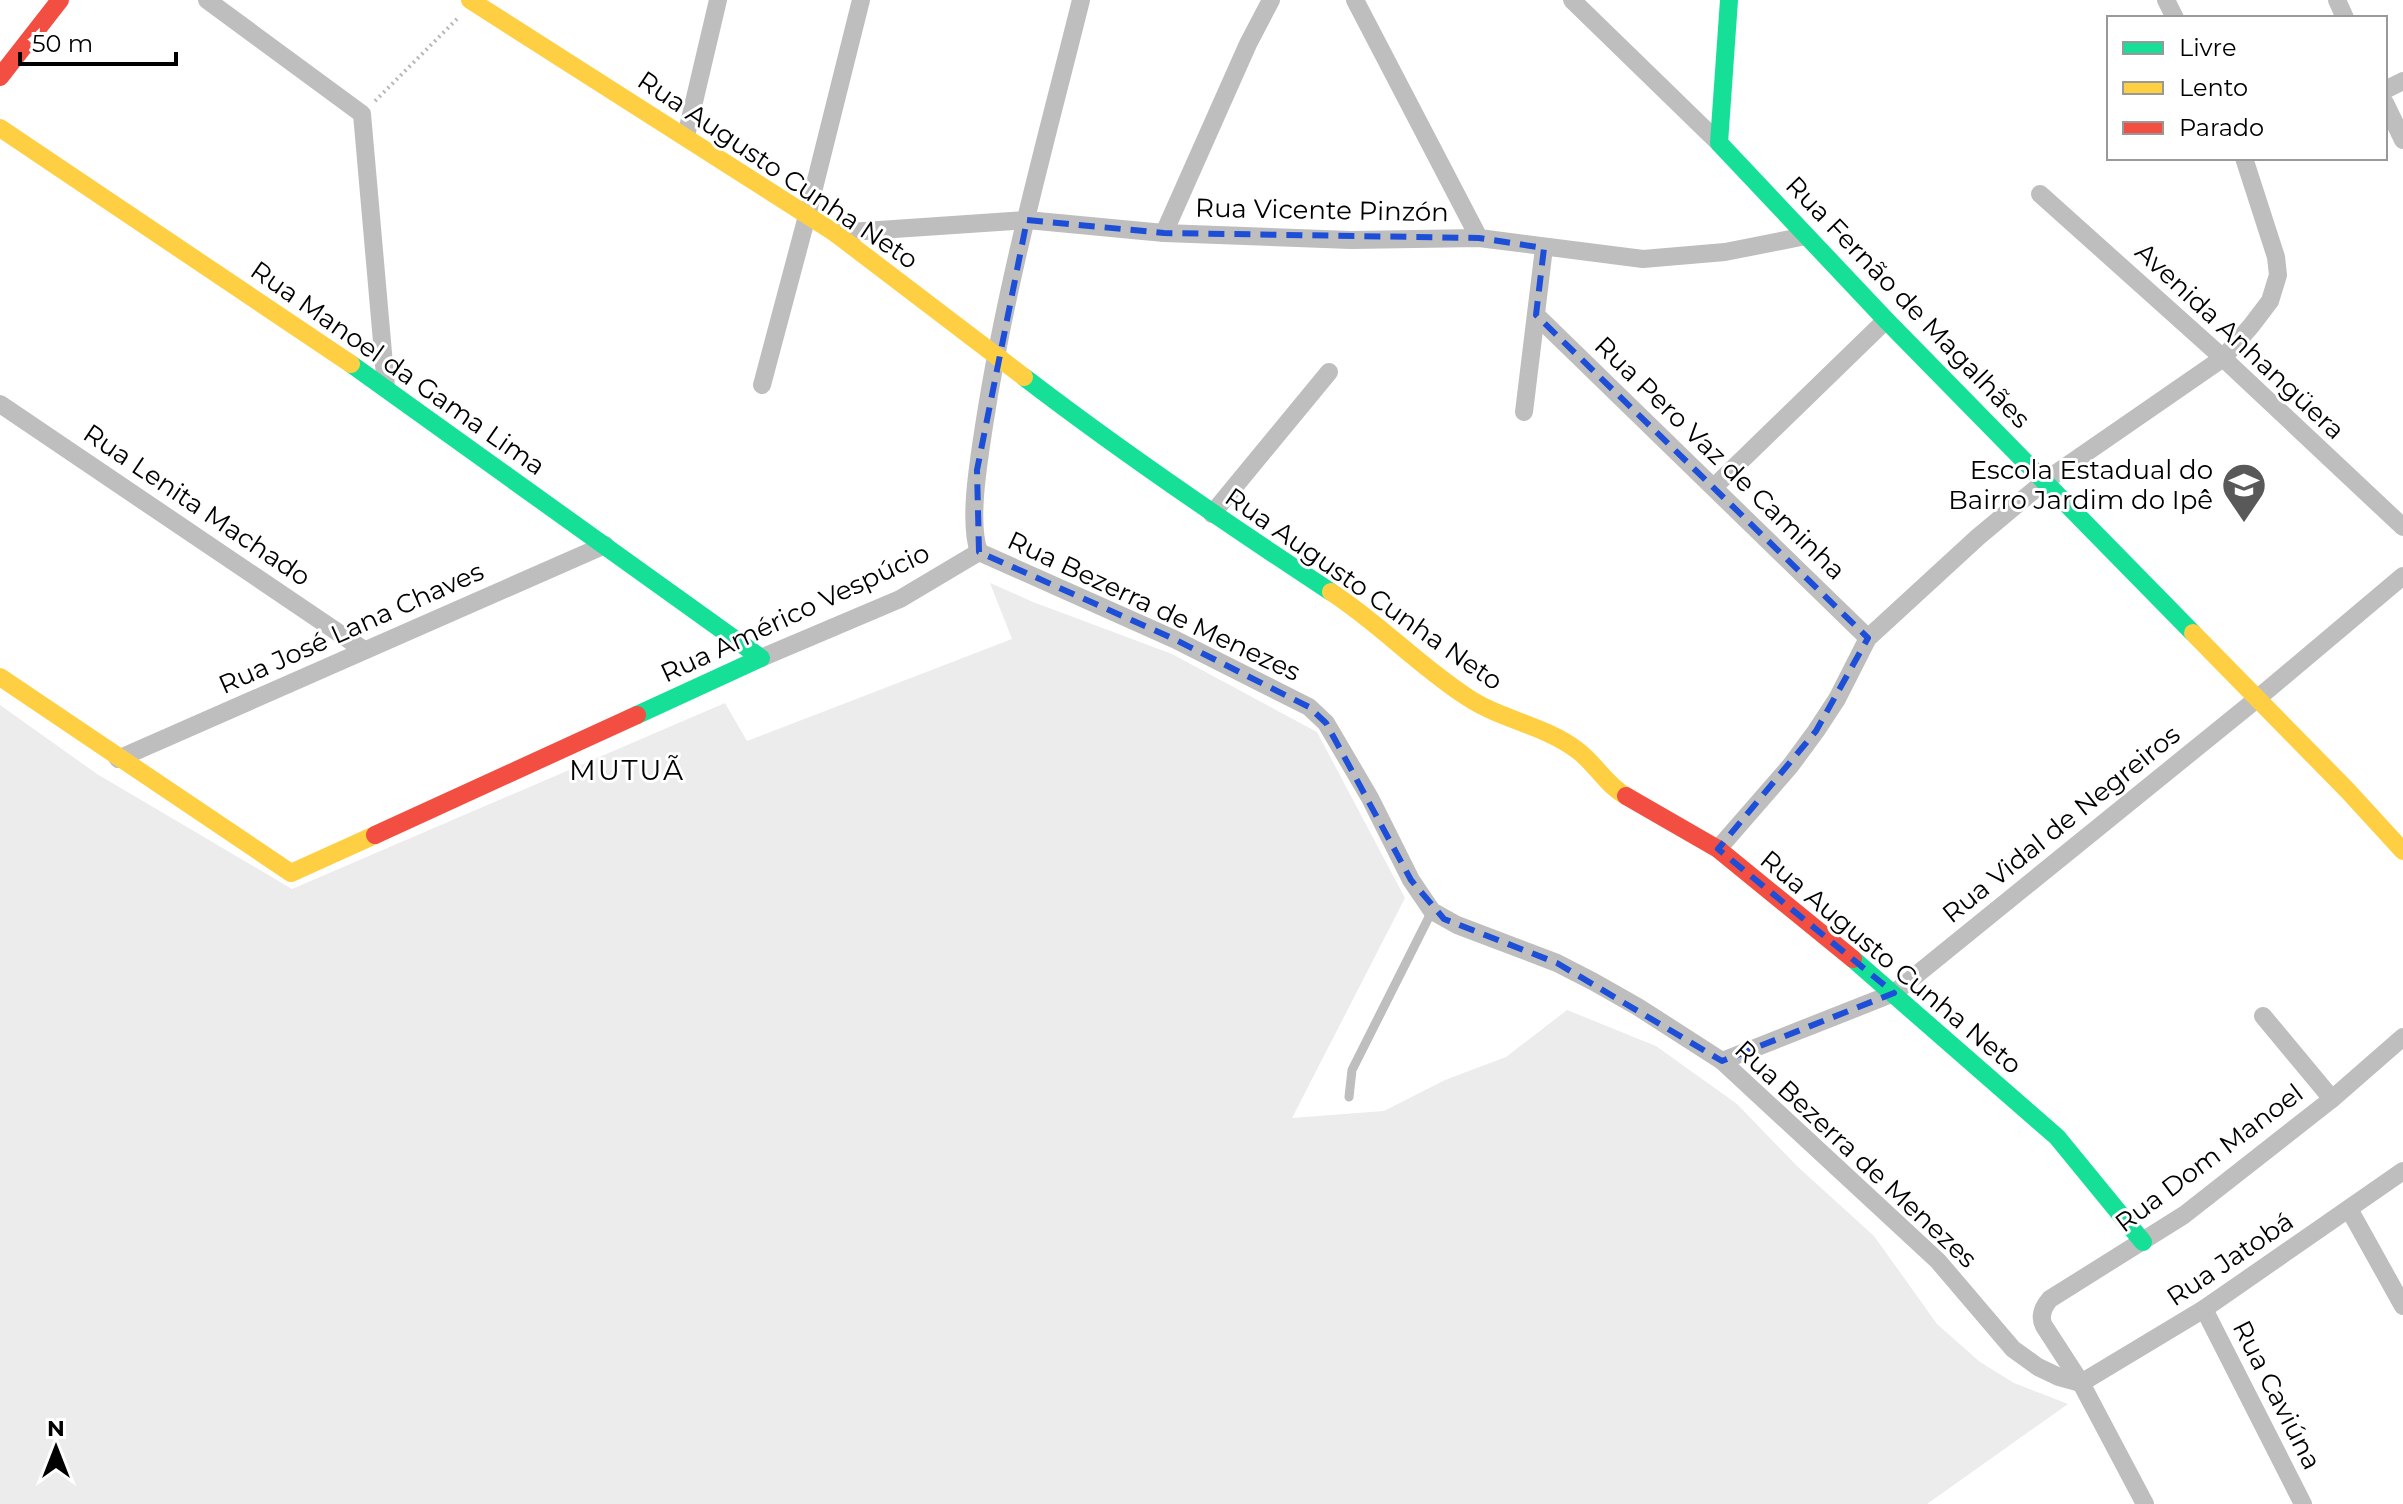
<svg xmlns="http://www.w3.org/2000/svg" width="2403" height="1504" viewBox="0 0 2403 1504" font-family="Montserrat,sans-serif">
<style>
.green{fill:#ececec}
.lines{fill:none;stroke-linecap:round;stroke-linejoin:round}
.path{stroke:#b9b9b9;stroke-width:4;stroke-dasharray:2 4;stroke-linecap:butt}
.lane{stroke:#bebebe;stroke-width:9}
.street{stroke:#bebebe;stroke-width:18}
.fast{stroke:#16e098;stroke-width:18}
.slow{stroke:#ffcf43;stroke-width:18}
.jam{stroke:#f24e42;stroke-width:18}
.marked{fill:none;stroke:#1d4ed8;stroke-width:6;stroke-dasharray:16 10;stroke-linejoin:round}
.labels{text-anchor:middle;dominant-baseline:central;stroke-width:6;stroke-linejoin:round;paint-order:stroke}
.street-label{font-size:26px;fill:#000;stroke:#fff}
.poi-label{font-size:26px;fill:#000;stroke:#fff;text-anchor:end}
.neighbourhood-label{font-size:28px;letter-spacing:2px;fill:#000;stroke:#fff}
</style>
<rect width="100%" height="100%" fill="#fff"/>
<!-- green -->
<path class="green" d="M990 583 1033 602 1172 654 1317 732 1405 898 1292 1118 1384 1111 1445 1080 1506 1057 1567 1010 1656 1046 1737 1104 1798 1167 1874 1236 1937 1324 1980 1362 2014 1383 2068 1404 1927 1504H0V705L97 774 292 889 725 703 747 741 1012 639Z"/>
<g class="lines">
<!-- path -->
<path class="path" d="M375 101 459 17"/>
<!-- lane -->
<path class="lane" d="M1349 1097 1352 1070 1432 911"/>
<!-- street -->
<g class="street">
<path d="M207 0 362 114 386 387"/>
<path d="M1355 0 1479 238"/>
<path d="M1572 0 1719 143"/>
<path d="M2166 0 2175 18"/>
<path d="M2337 0 2345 18"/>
<path d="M2385 90 2403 81"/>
<path d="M2385 103 2403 140"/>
<path d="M686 136 718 0"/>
<path d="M2040 194 2223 358 2403 527"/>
<path d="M835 233 1027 220 1164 233 1351 240 1479 238 1643 259 1725 252 1806 236"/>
<path d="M1164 233 1248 44 1271 0"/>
<path d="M1536 315 1868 638"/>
<path d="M762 385 807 216 861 0"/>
<path d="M0 404 364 650"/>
<path d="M1524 412 1544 248"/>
<path d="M1714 487 1886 320"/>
<path d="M1212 514 1329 372"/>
<path d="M979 552 1174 639 1309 707 1326 723 1370 798 1411 880 1432 911 1457 925 1557 963 1594 982 1638 1007 1722 1061 1938 1261 2013 1349 2038 1367 2059 1377 2081 1383"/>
<path d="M979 552C968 521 979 460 984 426 1006 282 1046 141 1081 0"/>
<path d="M761 658 900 599 979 552"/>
<path d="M118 759 605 545"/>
<path d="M1718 849 1791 765 1816 731 1837 699 1868 638 1978 537 2045 481 2223 358 2251 326 2270 301 2278 275 2276 257 2244 158"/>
<path d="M2263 1016 2332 1099"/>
<path d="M1722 1061 1894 993 2258 698 2403 576"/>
<path d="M2349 1209 2403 1306"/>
<path d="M2204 1309 2303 1504"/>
<path d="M2081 1383 2204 1309 2403 1171"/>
<path d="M2145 1504 2081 1383 2044 1326C2039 1316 2043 1307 2050 1299L2184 1215 2332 1099 2403 1037"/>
</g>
<!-- fast -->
<g class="fast">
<path d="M1729 0 1719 143 1886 320 2193 633"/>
<path d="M351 364 761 658 637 715"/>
<path d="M1024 377C1123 453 1226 523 1331 592"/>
<path d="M1853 959 2057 1137 2143 1242"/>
</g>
<!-- slow -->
<g class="slow">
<path d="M470 0 835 233 1024 377"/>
<path d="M0 128 351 364"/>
<path d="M1331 592C1379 623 1419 666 1467 697 1501 720 1544 725 1577 750 1595 763 1606 785 1626 796"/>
<path d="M2193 633 2348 791 2403 851"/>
<path d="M0 677 291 873 375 835"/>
</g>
<!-- jam -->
<g class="jam">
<path d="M0 77 60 0"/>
<path d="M1626 796 1718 849 1853 959"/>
<path d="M375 835 637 715"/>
</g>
</g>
<!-- marked area -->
<path class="marked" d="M1027 220 1164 233 1479 238 1544 248 1536 315 1868 638 1816 731 1718 849 1894 993 1722 1061 1557 963 1444 919 1411 880 1326 723 1309 707 1174 639 979 552 977 470Z"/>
<!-- icons -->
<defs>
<g id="school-pin" transform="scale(2.3)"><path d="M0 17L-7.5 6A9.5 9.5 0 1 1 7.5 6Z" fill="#595959" stroke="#fff"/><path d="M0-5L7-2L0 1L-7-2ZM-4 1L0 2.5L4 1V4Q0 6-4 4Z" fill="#fff"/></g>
</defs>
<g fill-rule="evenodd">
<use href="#school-pin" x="2244" y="485"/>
</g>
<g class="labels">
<!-- street labels -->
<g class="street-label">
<text transform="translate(778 170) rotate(34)">Rua Augusto Cunha Neto</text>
<text transform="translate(1322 210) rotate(1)">Rua Vicente Pinzón</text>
<text transform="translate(1908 302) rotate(46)">Rua Fernão de Magalhães</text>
<text transform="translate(2240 341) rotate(43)">Avenida Anhangüera</text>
<text transform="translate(398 368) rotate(35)">Rua Manoel da Gama Lima</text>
<text transform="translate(1720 458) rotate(44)">Rua Pero Vaz de Caminha</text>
<text transform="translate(197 505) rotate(34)">Rua Lenita Machado</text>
<text transform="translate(1364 589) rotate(35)">Rua Augusto Cunha Neto</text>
<text transform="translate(1154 606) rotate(25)">Rua Bezerra de Menezes</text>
<text transform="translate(795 613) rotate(-25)">Rua Américo Vespúcio</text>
<text transform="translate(351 628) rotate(-24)">Rua José Lana Chaves</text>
<text transform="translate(2061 824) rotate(-39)">Rua Vidal de Negreiros</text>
<text transform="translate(1891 962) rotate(40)">Rua Augusto Cunha Neto</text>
<text transform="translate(1856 1154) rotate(43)">Rua Bezerra de Menezes</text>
<text transform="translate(2209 1158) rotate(-37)">Rua Dom Manoel</text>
<text transform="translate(2230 1259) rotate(-34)">Rua Jatobá</text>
<text transform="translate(2277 1395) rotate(63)">Rua Caviúna</text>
</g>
<!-- poi labels -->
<g class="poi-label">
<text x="2213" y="470">Escola Estadual do<tspan x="2213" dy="30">Bairro Jardim do Ipê</tspan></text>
</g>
<!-- neighbourhood labels -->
<g class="neighbourhood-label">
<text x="627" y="770">MUTUÃ</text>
</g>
</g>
<!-- legend -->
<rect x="2107" y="16" width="280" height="144" fill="#ffffff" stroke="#999999" stroke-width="2"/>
<rect x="2123" y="42" width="40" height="12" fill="#16e098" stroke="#999999" stroke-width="2"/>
<text x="2179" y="56" font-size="24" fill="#000000">Livre</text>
<rect x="2123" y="82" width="40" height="12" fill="#ffcf43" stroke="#999999" stroke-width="2"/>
<text x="2179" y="96" font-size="24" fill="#000000">Lento</text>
<rect x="2123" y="122" width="40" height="12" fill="#f24e42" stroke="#999999" stroke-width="2"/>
<text x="2179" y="136" font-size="24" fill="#000000">Parado</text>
<!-- north arrow -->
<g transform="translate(56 1448)" stroke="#ffffff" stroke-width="6" paint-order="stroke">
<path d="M0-6L14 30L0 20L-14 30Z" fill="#000000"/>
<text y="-12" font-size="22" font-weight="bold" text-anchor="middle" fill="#000000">N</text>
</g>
<!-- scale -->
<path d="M20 52v12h156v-12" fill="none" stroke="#000000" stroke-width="4"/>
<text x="32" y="52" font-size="24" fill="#000000" stroke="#ffffff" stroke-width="6" paint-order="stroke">50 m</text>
</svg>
